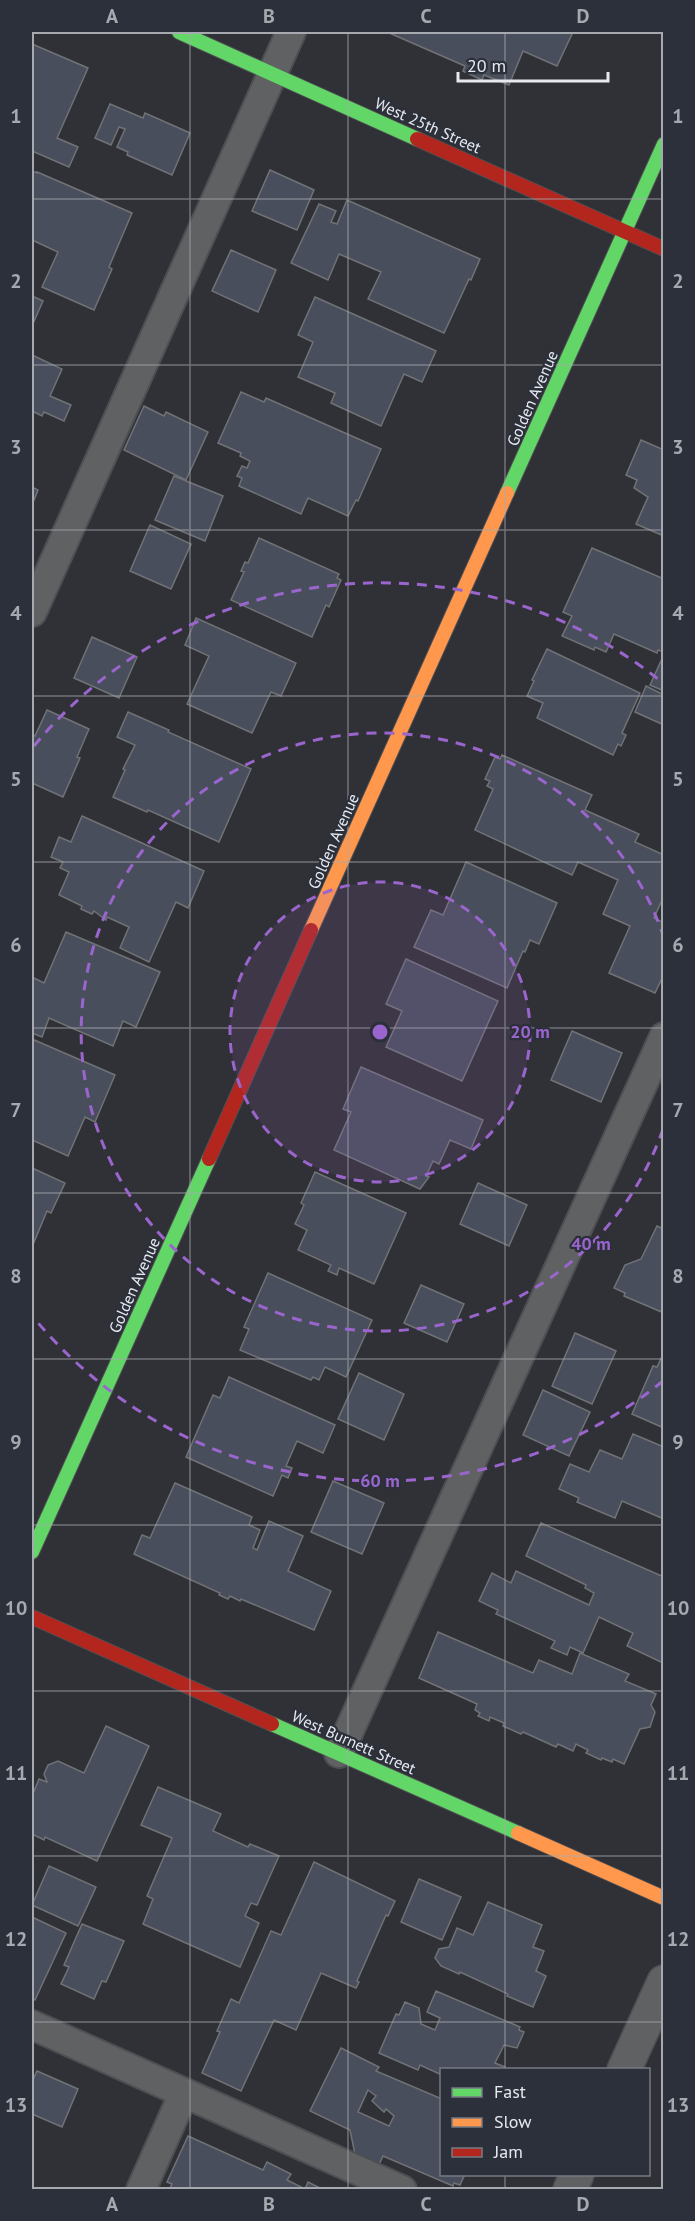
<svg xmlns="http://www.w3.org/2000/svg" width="695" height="2221" viewBox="0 0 695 2221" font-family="'PT Sans',sans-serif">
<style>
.building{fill:#494e5c;stroke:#707276;stroke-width:1.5;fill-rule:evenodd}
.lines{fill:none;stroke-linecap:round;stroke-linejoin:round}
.lane-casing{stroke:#4e4f53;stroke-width:32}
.street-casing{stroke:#4e4f53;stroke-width:36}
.fast-casing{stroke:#4e4f53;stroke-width:16}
.slow-casing{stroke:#4e4f53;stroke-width:16}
.jam-casing{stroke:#4e4f53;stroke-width:16}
.lane{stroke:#606163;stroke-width:28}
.street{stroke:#606163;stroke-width:33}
.fast{stroke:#63d668;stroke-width:14}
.slow{stroke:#ff974d;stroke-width:14}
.jam{stroke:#b3261e;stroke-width:14}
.grid{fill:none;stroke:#a6a9af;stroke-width:1.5;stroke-opacity:0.55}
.ring{fill:none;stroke:#9b65ce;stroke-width:3;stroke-dasharray:10 8}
.labels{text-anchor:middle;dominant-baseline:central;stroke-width:4.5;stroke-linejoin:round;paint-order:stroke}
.street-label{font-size:16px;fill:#e6e9f0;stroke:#2c303a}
.centre{fill:#9b65ce;stroke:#2c303a;stroke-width:3}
.ring-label{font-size:18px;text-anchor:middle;font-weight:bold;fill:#9b65ce;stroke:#2c303a;stroke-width:4.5;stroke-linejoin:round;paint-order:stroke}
.neatline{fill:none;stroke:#a6a9af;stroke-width:2}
.grid-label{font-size:20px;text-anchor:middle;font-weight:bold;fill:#a6a9af}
</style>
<rect width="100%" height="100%" fill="#303136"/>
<!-- building -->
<g class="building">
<path d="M387 32H573L557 66 523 51 509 85 484 75 482 80 463 71 465 66Z"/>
<path d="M32 44 88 68 57 138 78 147 69 167 32 151Z"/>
<path d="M110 104 143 118 145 113 190 133 172 175 127 155 128 152 117 147 125 129 119 127 111 145 95 138Z"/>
<path d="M270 170 314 190 297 230 252 211Z"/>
<path d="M32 171 37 173V172L132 213 109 267 112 269 94 310 42 287 58 252 32 240Z"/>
<path d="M347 200 480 259 471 280 469 279 444 333 368 299 381 272 339 254 328 280 291 263 319 204 336 211 331 222 337 224Z"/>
<path d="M231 250 276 270 258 312 212 291Z"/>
<path d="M32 296 43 301 32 326Z"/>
<path d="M315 297 436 351 422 382 404 374 381 426 331 403 335 393 298 377 313 342 298 335Z"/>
<path d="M32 355 62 369 50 396 71 405 64 421 44 412 42 416 32 411Z"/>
<path d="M241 392 264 402 266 398 381 449 358 501 356 500 348 516 308 498 301 514 239 486 242 478 237 476 242 466 247 468 250 461 240 456 241 453 218 443Z"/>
<path d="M144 406 164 416 166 412 208 432 186 480 124 450Z"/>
<path d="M641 440 664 450V536L636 524 648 497 634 488 637 480 626 475Z"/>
<path d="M174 476 223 496 205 541 155 520Z"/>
<path d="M32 487 38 490 32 505Z"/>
<path d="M150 525 191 544 171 589 130 571Z"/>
<path d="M259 538 339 574 337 578 341 580 329 607 326 605 312 637 231 600 244 572 241 571 245 562 248 563Z"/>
<path d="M592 548 664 579V652L658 650 657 653 614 634 606 652 595 647 594 650 562 636 572 616 563 612Z"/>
<path d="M196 618 296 663 281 696 271 692 252 733 187 704 209 656 185 645Z"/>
<path d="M92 637 137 657 119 698 74 678Z"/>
<path d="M547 649 640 693 622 733 626 735 621 746 618 744 613 755 537 718 543 703 527 696 534 681 532 680Z"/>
<path d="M661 661 664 662V691L650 685Z"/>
<path d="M646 686 664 695V725L635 712Z"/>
<path d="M47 710 89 729 77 757 80 758 63 797 32 783V738L33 735 35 736Z"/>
<path d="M128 712 169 730 168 732 251 769 219 842 148 810 147 812 113 797 125 770 123 769 135 745 117 737Z"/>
<path d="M502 755 592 795 585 810 639 834 635 842 664 855V901L662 900 654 918 664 923V974L655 993 609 973 630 926 603 914 618 880 578 862 572 875 475 830 493 789 487 786 490 781 485 779 495 757 500 759Z"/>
<path d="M82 816 204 871 188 908 176 902 149 962 120 948 129 927 107 917 106 920 94 911 92 914 81 909 82 906 59 895 69 872 60 868 63 862 51 857 59 837 71 842Z"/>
<path d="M466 862 557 903 539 944 530 940 525 952 523 951 507 988 414 947 431 910 443 915Z"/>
<path d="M66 932 160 972 136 1027 123 1021 113 1046 49 1018 42 1037 32 1033V977L44 983Z"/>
<path d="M406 959 498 1001 462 1081 386 1047 402 1011 386 1004Z"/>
<path d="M572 1031 622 1053 601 1102 551 1080Z"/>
<path d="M32 1039 115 1075 95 1122 85 1117 68 1156 32 1140Z"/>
<path d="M361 1067 483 1120 471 1149 450 1140 439 1164 433 1161 426 1176 429 1177 420 1189 334 1150 351 1112 343 1109Z"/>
<path d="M32 1168 65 1183 51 1213 47 1211 32 1247Z"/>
<path d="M315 1172 406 1213 374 1284 339 1268 337 1275 328 1271 331 1265 298 1250 307 1230 295 1224 304 1205 301 1203Z"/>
<path d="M478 1183 527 1205 509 1246 460 1224Z"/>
<path d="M657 1226 664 1229V1313L624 1296 625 1293 614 1288 625 1265 641 1259Z"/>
<path d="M268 1273 372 1320 346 1377 325 1367 319 1380 313 1377 311 1380 240 1350 249 1329 244 1327Z"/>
<path d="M421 1285 464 1304 447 1342 404 1323Z"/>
<path d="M575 1333 616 1351 592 1404 552 1386Z"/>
<path d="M664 1352V1428L632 1414 653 1366 657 1367Z"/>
<path d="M359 1373 404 1394 384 1440 338 1419Z"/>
<path d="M229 1377 335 1425 323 1453 297 1441 286 1466 292 1468 288 1478 282 1475 273 1496 186 1457 213 1395 220 1398Z"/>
<path d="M543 1390 590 1412 569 1456 523 1435Z"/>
<path d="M633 1434 664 1447V1519L622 1501 615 1518 577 1502 579 1498 559 1489 570 1464 589 1472 600 1450 622 1459Z"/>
<path d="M333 1481 384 1503 362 1554 311 1532Z"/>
<path d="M175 1483 252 1517 249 1525 260 1530 253 1548 257 1550 269 1521 303 1536 288 1571 331 1591 314 1630 241 1599 240 1601 230 1596 228 1599 219 1595 220 1593 134 1554 142 1535 150 1538Z"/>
<path d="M541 1523 664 1577V1657L661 1662 627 1646 633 1633 599 1617 583 1653 570 1647 567 1655 551 1648 555 1641 496 1614 498 1610 479 1601 492 1573 511 1583 516 1571 589 1605 594 1593 585 1588 586 1585 526 1556Z"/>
<path d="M438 1632 533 1673 539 1660 572 1674 580 1653 629 1674 625 1681 656 1694 651 1705 655 1712 650 1727 640 1729 624 1764 613 1759 612 1762 602 1758 601 1760 586 1753 588 1750 576 1744 573 1751 558 1744 556 1747 523 1732 521 1734 503 1726 504 1723 490 1717 489 1721 478 1716 480 1713 475 1710 477 1704 419 1678Z"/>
<path d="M106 1726 149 1746 97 1861 45 1837 44 1840 32 1834V1796L39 1779 47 1782 44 1774 48 1765 58 1761 84 1773Z"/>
<path d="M158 1787 221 1814 213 1831 248 1847 250 1844 279 1856 257 1905 251 1903 245 1916 259 1923 240 1967 143 1924 153 1899 147 1896 172 1838 141 1825Z"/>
<path d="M314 1862 395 1901 388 1916 386 1915 357 1981 359 1982 356 1988 321 1973 296 2030 274 2020 241 2091 202 2073 220 2032 217 2031 231 1999 239 2003 271 1931 281 1935Z"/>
<path d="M49 1866 96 1887 78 1926 32 1905Z"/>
<path d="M419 1879 461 1897 442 1940 401 1922Z"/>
<path d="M488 1902 542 1925 533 1947 544 1951 536 1971 546 1976 533 2007 507 1996 508 1994 460 1972 459 1974 441 1966 435 1958 439 1949 449 1947 457 1928 473 1935Z"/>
<path d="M32 1917 66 1933 35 2000 32 1998Z"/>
<path d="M82 1924 124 1941 106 1982 102 1981 94 1999 61 1984 69 1967 64 1965Z"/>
<path d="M436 1991 520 2027 519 2030 524 2032 517 2048 504 2045 495 2063 505 2067 504 2070H442V2075L420 2065 418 2070 379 2053 396 2014 399 2015 405 2002 419 2008 421 2024 435 2030 440 2018 427 2012Z"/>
<path d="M341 2048 379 2067 376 2071 442 2099V2174H465L460 2185 454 2183 453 2186 383 2156 377 2169 356 2159 350 2130 310 2111ZM368 2090 376 2096 372 2101 384 2112 386 2109 394 2116 389 2126 358 2112Z"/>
<path d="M37 2071 78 2089 62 2127 32 2114V2082Z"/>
<path d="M188 2136 263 2170 267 2162 291 2174 287 2180 305 2189 308 2182 324 2190H169L172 2184 167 2182Z"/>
</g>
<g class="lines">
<!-- lane casing -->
<g class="lane-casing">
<g id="lane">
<path d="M32 612 291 32"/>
<path d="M339 1753 664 1037"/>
<path d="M32 2025 402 2190"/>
<path d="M141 2190 184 2093"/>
</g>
</g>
<!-- street casing -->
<g class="street-casing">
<g id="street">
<path d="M624 2070 664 1982"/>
<path d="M570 2190 577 2174"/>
</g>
</g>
<!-- fast casing -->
<g class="fast-casing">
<g id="fast">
<path d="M179 32 417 139"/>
<path d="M507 493 664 144"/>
<path d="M32 1552 209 1159"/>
<path d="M272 1724 518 1833"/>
</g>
</g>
<!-- slow casing -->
<g class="slow-casing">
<g id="slow">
<path d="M311 930 507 493"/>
<path d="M518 1833 664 1898"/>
</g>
</g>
<!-- jam casing -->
<g class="jam-casing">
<g id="jam">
<path d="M417 139 664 249"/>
<path d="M209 1159 311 930"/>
<path d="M32 1617 272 1724"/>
</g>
</g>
<!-- lane -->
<use href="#lane" class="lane"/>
<!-- street -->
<use href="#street" class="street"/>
<!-- fast -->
<use href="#fast" class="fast"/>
<!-- slow -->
<use href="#slow" class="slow"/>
<!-- jam -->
<use href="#jam" class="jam"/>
</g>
<!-- grid -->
<path class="grid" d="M190 32V2190M348 32V2190M505 32V2070M32 199H664M32 365H664M32 530H664M32 696H664M32 862H664M32 1028H664M32 1193H664M32 1359H664M32 1525H664M32 1691H664M32 1856H664M32 2022H664M505 2174V2190"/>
<!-- distance rings -->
<circle cx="380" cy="1032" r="150" fill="#9b65ce" fill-opacity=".12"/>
<g class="ring">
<circle cx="380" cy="1032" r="150"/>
<path d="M663 1129A299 299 0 1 1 663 935"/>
<path d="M663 1381A449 449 0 0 1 34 1318M34 746A449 449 0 0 1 663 683"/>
</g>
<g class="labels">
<!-- street labels -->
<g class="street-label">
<text transform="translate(428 125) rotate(24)">West 25th Street</text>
<text transform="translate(532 398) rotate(-66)">Golden Avenue</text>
<text transform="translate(333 841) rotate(-66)">Golden Avenue</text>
<text transform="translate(134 1285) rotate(-66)">Golden Avenue</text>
<text transform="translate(354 1742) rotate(24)">West Burnett Street</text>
</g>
</g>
<circle cx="380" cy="1032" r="9" class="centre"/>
<g class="ring-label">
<text x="530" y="1038">20 m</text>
<text x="591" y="1250">40 m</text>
<text x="380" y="1487">60 m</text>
</g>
<!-- border -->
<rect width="695" height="2221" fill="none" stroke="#2c303a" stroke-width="66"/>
<!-- legend -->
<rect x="440" y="2068" width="210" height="108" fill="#2c303a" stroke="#767a83" stroke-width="1.5"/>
<rect x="452" y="2088" width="30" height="9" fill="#63d668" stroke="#767a83" stroke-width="1.5"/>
<text x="494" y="2098" font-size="18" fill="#e6e9f0">Fast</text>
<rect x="452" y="2118" width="30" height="9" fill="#ff974d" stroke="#767a83" stroke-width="1.5"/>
<text x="494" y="2128" font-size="18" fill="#e6e9f0">Slow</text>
<rect x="452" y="2148" width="30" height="9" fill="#b3261e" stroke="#767a83" stroke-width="1.5"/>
<text x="494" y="2158" font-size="18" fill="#e6e9f0">Jam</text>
<!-- scale -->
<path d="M458 72v9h150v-9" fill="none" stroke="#e6e9f0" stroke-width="3"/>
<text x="467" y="72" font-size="18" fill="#e6e9f0" stroke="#2c303a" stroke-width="4.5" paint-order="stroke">20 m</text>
<rect x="33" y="33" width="629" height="2155" class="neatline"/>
<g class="grid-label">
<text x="112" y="23">A</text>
<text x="269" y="23">B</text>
<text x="426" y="23">C</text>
<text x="583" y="23">D</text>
<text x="16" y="123">1</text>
<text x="678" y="123">1</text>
<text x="16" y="288">2</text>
<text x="678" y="288">2</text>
<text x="16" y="454">3</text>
<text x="678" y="454">3</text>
<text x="16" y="620">4</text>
<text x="678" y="620">4</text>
<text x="16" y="786">5</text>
<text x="678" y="786">5</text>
<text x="16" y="952">6</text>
<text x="678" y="952">6</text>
<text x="16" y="1117">7</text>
<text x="678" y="1117">7</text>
<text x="16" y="1283">8</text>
<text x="678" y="1283">8</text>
<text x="16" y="1449">9</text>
<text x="678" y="1449">9</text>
<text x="16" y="1615">10</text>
<text x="678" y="1615">10</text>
<text x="16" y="1780">11</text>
<text x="678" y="1780">11</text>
<text x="16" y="1946">12</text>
<text x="678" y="1946">12</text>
<text x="16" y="2112">13</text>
<text x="678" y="2112">13</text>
<text x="112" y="2211">A</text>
<text x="269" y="2211">B</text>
<text x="426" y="2211">C</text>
<text x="583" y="2211">D</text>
</g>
</svg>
